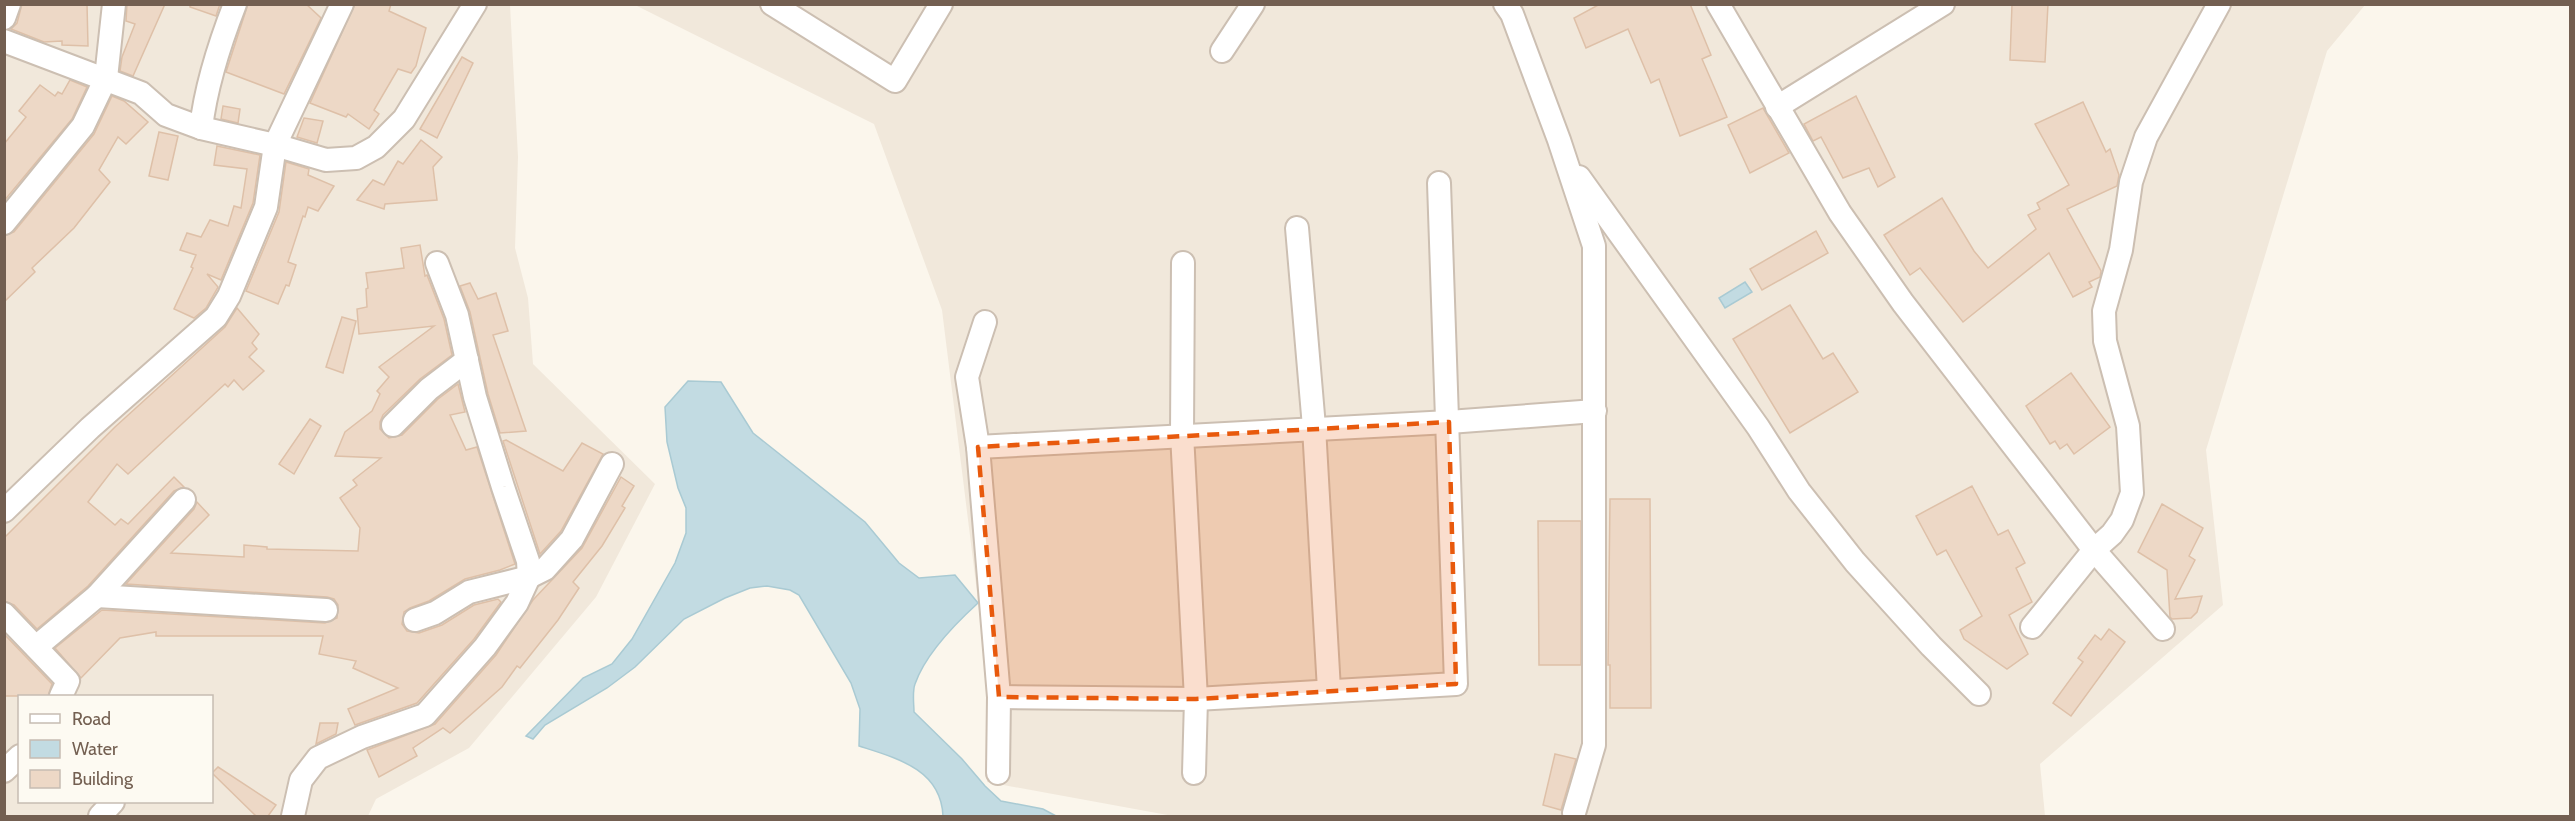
<svg xmlns="http://www.w3.org/2000/svg" width="2575" height="821" viewBox="0 0 2575 821" font-family="Cabin,sans-serif">
<style>
.residential{fill:#f1e8db;fill-rule:evenodd}
.water{fill:#c2dbe2;stroke:#a9cad3;stroke-width:1.5}
.building{fill:#edd8c6;stroke:#dec0a8;stroke-width:1.5}
.lines{fill:none;stroke-linecap:round;stroke-linejoin:round}
.minor-casing{stroke:#ccbfb2;stroke-width:26}
.minor{stroke:#fff;stroke-width:22}
.marked{fill:#e8590c;fill-opacity:0.2;stroke:#e8590c;stroke-width:4.5;stroke-dasharray:12 8;stroke-linejoin:round}
</style>
<rect width="100%" height="100%" fill="#fbf6ec"/>
<!-- residential -->
<g class="residential">
<path d="M5 5H510L518 157 515 248 528 298 533 364 655 484 596 597 469 748 376 799 368 816H5ZM20 696H212V802H20Z"/>
<path d="M635 5H2365L2327 51 2206 450 2223 605 2040 764 2045 816H1173L987 782 990 697 942 310 874 124Z"/>
</g>
<!-- water -->
<g class="water">
<path d="M1745 282 1752 292 1725 308 1719 298Z"/>
<path d="M688 381 721 382 753 433 865 522 899 563 919 578 955 575 978 603C955 624 925 655 915 684 912 692 914 704 914 712L962 759 985 786 1001 801 1043 809 1056 816H943C941 769 896 758 859 746L860 709 851 683 799 595 790 590 767 586 750 588 725 598 684 619 635 667 607 688 545 725 533 739 526 736 583 678 612 664 632 639 675 563 686 533V508L678 488 667 442 665 407Z"/>
</g>
<!-- building -->
<g class="building">
<path d="M22 4H87L88 46 62 45V41L44 42 11 29 17 23Z"/>
<path d="M127 4H165L133 76 120 71 122 57 135 24 126 21Z"/>
<path d="M190 4H220L216 16 190 7Z"/>
<path d="M248 4H306L321 18 284 94 226 72Z"/>
<path d="M355 4H391L389 11 426 28 416 66 411 73 398 69 374 110 379 114 369 129 348 114 346 117 310 103Z"/>
<path d="M1600 4H1690L1711 55 1702 59 1727 117 1680 136 1659 79 1651 83 1628 29 1586 48 1574 18Z"/>
<path d="M2012 4H2048L2045 62 2010 60Z"/>
<path d="M462 57 473 63 437 138 420 129Z"/>
<path d="M70 80 87 87 72 119 4 201V144L26 117 19 111 40 85 55 96 58 92 62 94Z"/>
<path d="M112 96 124 101 148 122 126 144 118 137 99 170 110 182 74 228 32 268 35 272 4 302V236L14 232 94 134Z"/>
<path d="M1856 96 1895 177 1878 187 1869 168 1843 178 1821 137 1813 141 1804 124Z"/>
<path d="M2083 102 2106 152 2110 149 2119 175 2117 186 2067 209 2101 271 2100 277 2089 282 2092 287 2073 297 2049 253 1963 322 1920 268 1910 275 1884 235 1942 198 1974 251 1988 268 2036 229 2028 215 2040 209 2037 203 2069 185 2035 124Z"/>
<path d="M223 106 240 109 238 123 221 119Z"/>
<path d="M1763 108 1789 153 1750 173 1728 125Z"/>
<path d="M304 118 323 121 317 143 297 137Z"/>
<path d="M159 132 178 136 168 180 149 176Z"/>
<path d="M421 140 442 157 433 167 437 200 385 204 384 209 357 200 373 180 384 185 398 161 403 164Z"/>
<path d="M217 146 260 155 253 203 221 280 207 274 218 287 206 308 194 318 174 309 193 268 191 267 196 255 180 250 187 233 201 237 210 220 228 226 234 206 241 208 247 169 214 165Z"/>
<path d="M286 162 309 169 308 175 334 186 318 211 308 207 305 217 303 216 288 262 296 265 289 286 286 285 278 304 246 291 279 212Z"/>
<path d="M1816 231 1828 253 1762 290 1750 269Z"/>
<path d="M420 245 425 276 427 275 444 319 452 355 420 379 383 415 380 422V429L389 438 402 435 438 399 458 384 465 412 450 415 466 450 477 447 515 564 500 570 465 579 429 601 410 608 404 612 402 624 407 631 419 633 442 625 474 605 498 599 501 602 474 639 417 703 355 725 348 709 398 688 353 668 356 661 319 654 323 636H156V632L120 638 81 678 55 648 102 610 325 623 337 618 338 605 334 599 327 597 126 584 194 509 197 502 209 515 171 553 244 557V545L267 547V549L358 551 360 528 340 498 357 485 353 480 381 458 335 456 345 432 372 411 380 394 377 391 389 377 379 367 434 326 359 334 357 309 367 307 366 289 368 288 366 273 404 268 401 248Z"/>
<path d="M470 283 478 299 496 293 508 331 493 335 526 431 500 433 488 394 470 312 460 286Z"/>
<path d="M1790 305 1823 359 1833 353 1858 392 1790 433 1733 339Z"/>
<path d="M237 308 259 334 252 343 257 349 249 357 264 371 243 390 234 380 228 387 225 384 128 474 117 464 88 502 115 525 121 519 128 524 174 477 184 487 174 491 88 586 37 629 14 605 4 601V538L115 427 225 327Z"/>
<path d="M342 317 356 321 343 373 326 367Z"/>
<path d="M2071 373 2110 427 2074 454 2067 444 2060 449 2055 441 2050 444 2026 406Z"/>
<path d="M310 419 321 426 294 474 279 464Z"/>
<path d="M506 440 563 471 582 443 603 454 561 531 540 554 503 441Z"/>
<path d="M621 477 634 486 622 506 625 508 602 546 573 582 579 588 558 620 520 668 517 666 502 687 450 733 443 728 413 748 417 756 379 777 367 750 435 724 496 655 533 600 582 548Z"/>
<path d="M1972 486 1998 535 2008 530 2025 563 2016 568 2032 602 2009 615 2028 654 2007 669 1964 639 1960 630 1982 616 1946 550 1937 555 1916 516Z"/>
<path d="M1610 499H1650L1651 708H1610V665H1608Z"/>
<path d="M2162 504 2203 528 2189 556 2195 560 2175 599 2202 596 2197 612 2191 618 2172 619 2170 617 2167 570 2138 552Z"/>
<path d="M1538 521H1581V665H1539Z"/>
<path d="M2109 629 2125 642 2071 716 2053 703 2083 662 2078 658 2095 635 2101 640Z"/>
<path d="M4 634 52 684 48 696H4Z"/>
<path d="M320 723H338L336 734 316 744Z"/>
<path d="M1555 754 1576 759 1561 810 1543 805Z"/>
<path d="M218 767 276 805 268 816H256L212 773Z"/>
</g>
<g class="lines">
<!-- minor casing -->
<g class="minor-casing">
<g id="minor">
<path d="M772 4 895 81 941 4"/>
<path d="M1505 4 1512 14 1559 140 1594 246V745L1574 813"/>
<path d="M1718 4 1840 213 1903 303 2094 550 2163 629"/>
<path d="M4 18 9 4"/>
<path d="M4 41 141 93 166 115 201 128 275 145 326 160 356 158 376 147 404 119 475 4"/>
<path d="M1222 51 1253 4"/>
<path d="M1777 107 1943 4"/>
<path d="M201 128C206 85 219 45 235 4"/>
<path d="M1579 177 1758 427 1799 491 1855 562 1931 646 1979 694"/>
<path d="M4 223 83 126 106 78 114 4"/>
<path d="M1297 228 1314 427 1329 690"/>
<path d="M1183 263 1182 434 1196 699 1194 773"/>
<path d="M985 322 967 377 978 447 999 697 998 773"/>
<path d="M393 425 429 389 467 360"/>
<path d="M978 447 1449 422 1595 411"/>
<path d="M4 511 90 428 216 317 229 296 266 207 275 145 342 4"/>
<path d="M97 596 326 610"/>
<path d="M4 614 68 681 61 696"/>
<path d="M415 620 435 613 469 592 529 577 545 569 572 539 612 464"/>
<path d="M2032 627 2094 550 2112 534 2122 520 2132 493 2128 426 2105 341 2104 311 2121 250 2131 182 2146 137 2219 4"/>
<path d="M36 647 97 596 184 500"/>
<path d="M999 697 1196 699 1456 684 1439 183"/>
<path d="M4 771 20 756"/>
<path d="M100 816 113 802"/>
<path d="M293 816 301 780 318 758 362 737 425 715 485 647 517 603 529 577 528 561 503 487 475 397 457 315 437 263"/>
</g>
</g>
<!-- minor -->
<use href="#minor" class="minor"/>
</g>
<!-- marked area -->
<path class="marked" d="M1449 422 1456 684 1196 699 999 697 978 447Z"/>
<!-- border -->
<rect width="2575" height="821" fill="none" stroke="#735f51" stroke-width="12"/>
<!-- legend -->
<rect x="18" y="695" width="195" height="108" fill="#fdfaf2" stroke="#c6bcb2" stroke-width="1.5"/>
<rect x="30" y="714" width="30" height="9" fill="#ffffff" stroke="#c6bcb2" stroke-width="1.5"/>
<text x="72" y="725" font-size="18" fill="#735f51">Road</text>
<rect x="30" y="740" width="30" height="18" fill="#c2dbe2" stroke="#c6bcb2" stroke-width="1.5"/>
<text x="72" y="755" font-size="18" fill="#735f51">Water</text>
<rect x="30" y="770" width="30" height="18" fill="#edd8c6" stroke="#c6bcb2" stroke-width="1.5"/>
<text x="72" y="785" font-size="18" fill="#735f51">Building</text>
</svg>
